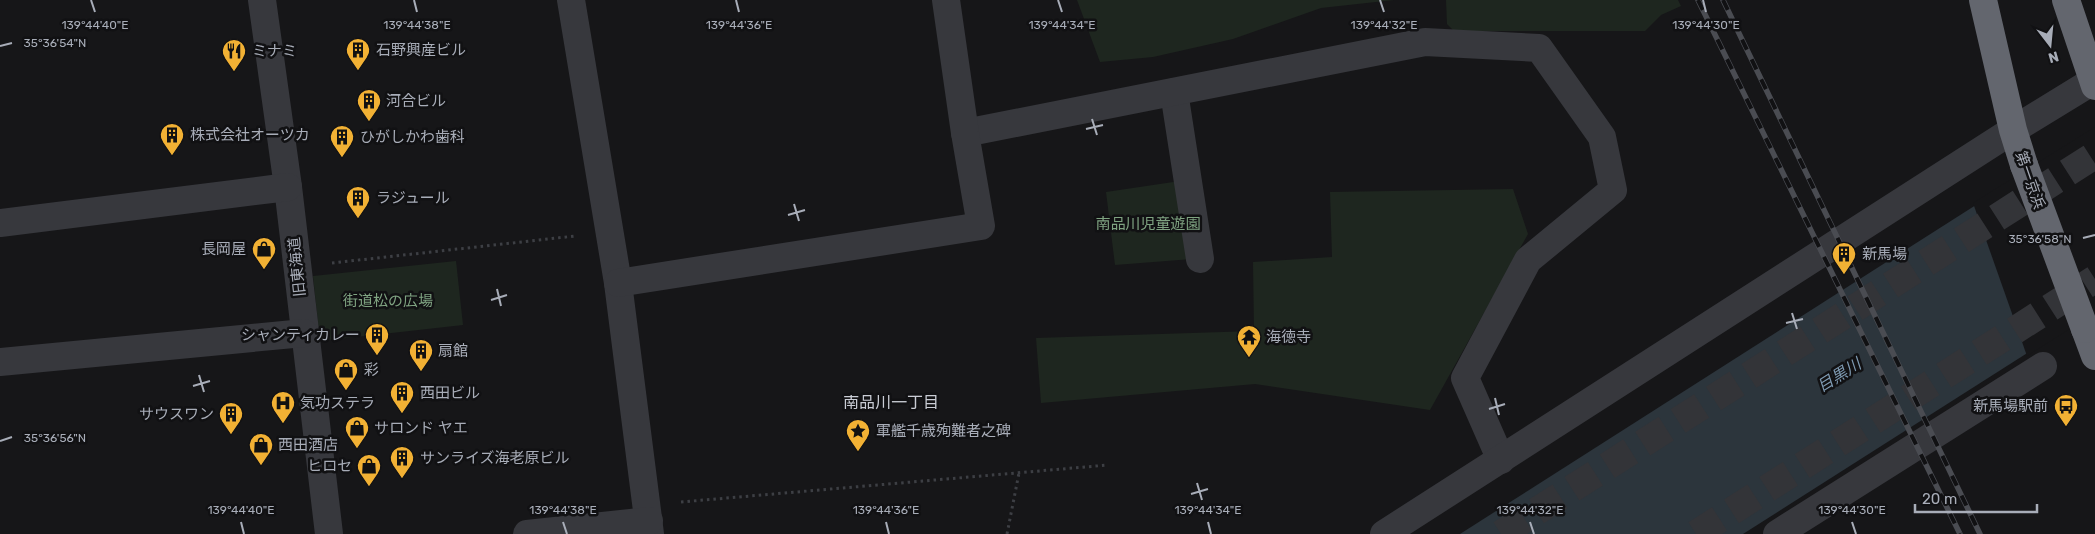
<svg xmlns="http://www.w3.org/2000/svg" width="2095" height="534" viewBox="0 0 2095 534" font-family="Rubik,'Noto Sans JP',sans-serif">
<style>
.green{fill:#1e261f}
.water{fill:#2c353c}
.pier{fill:#161618}
.lines{fill:none;stroke-linecap:round;stroke-linejoin:round}
.highway-tunnel{stroke:#333438;stroke-width:28;stroke-dasharray:28 14;stroke-linecap:butt}
.path{stroke:#3d3f44;stroke-width:3;stroke-dasharray:2.5 4;stroke-linecap:butt}
.minor{stroke:#37383d;stroke-width:28}
.highway{stroke:#63666e;stroke-width:28}
.rail-casing{stroke:#4a4c52;stroke-width:5.5}
.rail{stroke:#111113;stroke-width:4;stroke-dasharray:11;stroke-linecap:butt}
.highway-bridge{stroke:#63666e;stroke-width:28}
.ticks{fill:none;stroke:#a8adb8;stroke-width:2}
.labels{text-anchor:middle;dominant-baseline:central;stroke-width:5;stroke-linejoin:round;paint-order:stroke}
.poi-label{font-size:15px;fill:#a8adb8;stroke:#111113;text-anchor:start}
.street-label{font-size:15px;fill:#a8adb8;stroke:#111113}
.park-label{font-size:15px;fill:#7fa381;stroke:#111113}
.water-label{font-size:16px;font-style:italic;fill:#7f9bb3;stroke:#111113}
.neighbourhood-label{font-size:16px;fill:#c9ccd4;stroke:#111113}
.ticks-label{font-size:12px;text-anchor:middle;fill:#a8adb8;stroke:#111113;stroke-width:5;stroke-linejoin:round;paint-order:stroke}
</style>
<rect width="100%" height="100%" fill="#161618"/>
<!-- green -->
<g class="green">
<path d="M1077 0H1394L1321 8 1233 39 1153 57 1100 62Z"/>
<path d="M1446 0H1678L1681 6 1661 15 1645 31H1454L1447 24Z"/>
<path d="M1180 181 1192 259 1115 265 1106 192Z"/>
<path d="M1513 189 1528 234 1430 410 1255 384 1041 403 1036 338 1254 331 1253 262 1332 257 1330 192Z"/>
<path d="M456 261 463 325 320 341 313 276Z"/>
</g>
<!-- water -->
<path class="water" d="M2095 129V310L1743 534H1460Z"/>
<!-- pier -->
<path class="pier" d="M2095 127V313L2027 356 1973 203Z"/>
<g class="lines">
<!-- highway-tunnel -->
<g class="highway-tunnel">
<path d="M1501 534 2095 155"/>
<path d="M1696 534 2095 279"/>
</g>
<!-- path -->
<g class="path">
<path d="M332 263 575 236"/>
<path d="M681 502 1108 465"/>
<path d="M1007 534 1019 473"/>
</g>
<!-- minor -->
<g class="minor">
<path d="M262 0 288 187 329 534"/>
<path d="M571 0 618 283 650 534"/>
<path d="M1174 92 1200 259"/>
<path d="M965 133 1425 42 1539 48 1602 137 1613 190 1528 260 1465 378 1501 460"/>
<path d="M0 223 288 187"/>
<path d="M618 283 981 226 965 133 946 0"/>
<path d="M0 362 304 333"/>
<path d="M527 534 649 521"/>
<path d="M1384 534 2013 130 2093 81"/>
<path d="M1777 534 2043 366"/>
</g>
<!-- highway -->
<g class="highway">
<path d="M1983 0 2013 130 2024 165"/>
<path d="M2066 0 2095 86"/>
<path d="M2085 329 2095 356"/>
</g>
<!-- rail casing -->
<g class="rail-casing">
<g id="rail">
<path d="M1698 0 1960 534"/>
<path d="M1723 0 1980 534"/>
</g>
</g>
<!-- rail -->
<use href="#rail" class="rail"/>
<!-- highway-bridge -->
<path class="highway-bridge" d="M2024 165 2085 329"/>
</g>
<!-- ticks -->
<path class="ticks" d="M91 0 95 12M414 0 417 12M736 0 739 12M1058 0 1062 12M1380 0 1384 12M1703 0 1706 12M0 46 12 43M1092 119 1097 135M1086 129 1103 125M794 204 799 221M788 215 805 210M2083 238 2095 235M497 289 501 306M491 300 507 295M1792 313 1797 329M1786 323 1803 319M199 375 204 392M193 386 210 381M1495 398 1499 415M1489 409 1505 404M0 441 12 437M1197 483 1202 500M1191 494 1208 489M241 522 244 534M563 522 567 534M886 522 889 534M1208 522 1211 534M1530 522 1534 534M1852 522 1856 534"/>
<!-- icons -->
<defs>
<g id="building-pin" transform="scale(1.25)"><path d="M0 17L-7.5 6A9.5 9.5 0 1 1 7.5 6Z" fill="#f2b134" stroke="#111113"/><path d="M-4-6H4V6H1V3H-1V6H-4ZM-2.5-4.3h1.7v1.8h-1.7ZM.8-4.3h1.7v1.8H.8ZM-2.5-1h1.7V.8h-1.7ZM.8-1h1.7V.8H.8Z" fill="#111"/></g>
<g id="restaurant-pin" transform="scale(1.25)"><path d="M0 17L-7.5 6A9.5 9.5 0 1 1 7.5 6Z" fill="#f2b134" stroke="#111113"/><path d="M-5-6h1v4h1v-4h1v4h1v-4h1v5L-1.5 .5V6h-2V.5L-5-1ZM5-6V6H3V1.5H1.5Q1.5-4 5-6Z" fill="#111"/></g>
<g id="shop-pin" transform="scale(1.25)"><path d="M0 17L-7.5 6A9.5 9.5 0 1 1 7.5 6Z" fill="#f2b134" stroke="#111113"/><path d="M-5-2.5h2.3a2.7 3.5 0 0 1 5.4 0H5L5.5 6h-11ZM-1.5-2.5h3a1.5 2.3 0 0 0-3 0Z" fill="#111"/></g>
<g id="temple-pin" transform="scale(1.25)"><path d="M0 17L-7.5 6A9.5 9.5 0 1 1 7.5 6Z" fill="#f2b134" stroke="#111113"/><path d="M0-6L5-2H3V0L6.5 2.5H4V6H1.5V3h-3V6H-4V2.5H-6.5L-3 0V-2H-5Z" fill="#111"/></g>
<g id="hospital-pin" transform="scale(1.25)"><path d="M0 17L-7.5 6A9.5 9.5 0 1 1 7.5 6Z" fill="#f2b134" stroke="#111113"/><path d="M-5-5h3v3.5h4V-5h3V5h-3V1.5h-4V5h-3Z" fill="#111"/></g>
<g id="bus-pin" transform="scale(1.25)"><path d="M0 17L-7.5 6A9.5 9.5 0 1 1 7.5 6Z" fill="#f2b134" stroke="#111113"/><path d="M-5-6H5V4H4V6H2V4H-2V6H-4V4H-5ZM-3.5-4V0h7V-4ZM-3.5 1.2v1.5H-2V1.2ZM2 1.2v1.5H3.5V1.2Z" fill="#111"/></g>
<g id="sight-pin" transform="scale(1.25)"><path d="M0 17L-7.5 6A9.5 9.5 0 1 1 7.5 6Z" fill="#f2b134" stroke="#111113"/><path d="M0-6L1.8-2.2L6-1.7L2.9 1.2L3.7 5.4L0 3.3L-3.7 5.4L-2.9 1.2L-6-1.7L-1.8-2.2Z" fill="#111"/></g>
</defs>
<g fill-rule="evenodd">
<use href="#building-pin" x="358" y="50"/>
<use href="#restaurant-pin" x="234" y="51"/>
<use href="#building-pin" x="369" y="101"/>
<use href="#building-pin" x="172" y="135"/>
<use href="#building-pin" x="342" y="137"/>
<use href="#building-pin" x="358" y="198"/>
<use href="#shop-pin" x="264" y="249"/>
<use href="#building-pin" x="1844" y="254"/>
<use href="#building-pin" x="377" y="335"/>
<use href="#temple-pin" x="1249" y="337"/>
<use href="#building-pin" x="421" y="351"/>
<use href="#shop-pin" x="346" y="370"/>
<use href="#building-pin" x="402" y="393"/>
<use href="#hospital-pin" x="283" y="403"/>
<use href="#bus-pin" x="2066" y="406"/>
<use href="#building-pin" x="231" y="414"/>
<use href="#shop-pin" x="357" y="428"/>
<use href="#sight-pin" x="858" y="431"/>
<use href="#shop-pin" x="261" y="445"/>
<use href="#building-pin" x="402" y="458"/>
<use href="#shop-pin" x="369" y="466"/>
</g>
<g class="labels">
<!-- poi labels -->
<g class="poi-label">
<text x="376" y="50">石野興産ビル</text>
<text x="252" y="51">ミナミ</text>
<text x="386" y="101">河合ビル</text>
<text x="190" y="135">株式会社オーツカ</text>
<text x="360" y="137">ひがしかわ歯科</text>
<text x="376" y="198">ラジュール</text>
<text x="246" y="249" text-anchor="end">長岡屋</text>
<text x="1862" y="254">新馬場</text>
<text x="360" y="335" text-anchor="end">シャンティカレー</text>
<text x="1266" y="337">海徳寺</text>
<text x="438" y="351">扇館</text>
<text x="364" y="370">彩</text>
<text x="420" y="393">西田ビル</text>
<text x="300" y="403">気功ステラ</text>
<text x="2048" y="406" text-anchor="end">新馬場駅前</text>
<text x="214" y="414" text-anchor="end">サウスワン</text>
<text x="374" y="428">サロンド ヤエ</text>
<text x="876" y="431">軍艦千歳殉難者之碑</text>
<text x="278" y="445">西田酒店</text>
<text x="420" y="458">サンライズ海老原ビル</text>
<text x="352" y="466" text-anchor="end">ヒロセ</text>
</g>
<!-- street labels -->
<g class="street-label">
<text transform="translate(2030 180) rotate(71)">第一京浜</text>
<text transform="translate(297 267) rotate(-96)">旧東海道</text>
</g>
<!-- park labels -->
<g class="park-label">
<text x="1148" y="224">南品川児童遊園</text>
<text x="388" y="301">街道松の広場</text>
</g>
<!-- water labels -->
<g class="water-label">
<text transform="translate(1839 375) rotate(-32)">目黒川</text>
</g>
<!-- neighbourhood labels -->
<g class="neighbourhood-label">
<text x="891" y="402">南品川一丁目</text>
</g>
</g>
<g class="ticks-label">
<text x="95" y="29">139°44'40"E</text>
<text x="417" y="29">139°44'38"E</text>
<text x="739" y="29">139°44'36"E</text>
<text x="1062" y="29">139°44'34"E</text>
<text x="1384" y="29">139°44'32"E</text>
<text x="1706" y="29">139°44'30"E</text>
<text x="55" y="47">35°36'54"N</text>
<text x="2040" y="243">35°36'58"N</text>
<text x="55" y="442">35°36'56"N</text>
<text x="241" y="514">139°44'40"E</text>
<text x="563" y="514">139°44'38"E</text>
<text x="886" y="514">139°44'36"E</text>
<text x="1208" y="514">139°44'34"E</text>
<text x="1530" y="514">139°44'32"E</text>
<text x="1852" y="514">139°44'30"E</text>
</g>
<!-- north arrow -->
<g transform="translate(2050 45) rotate(164)" stroke="#111113" stroke-width="4" paint-order="stroke">
<path d="M0-4L9 19L0 12L-9 19Z" fill="#a8adb8"/>
<text y="-8" font-size="14" font-weight="bold" text-anchor="middle" fill="#a8adb8">N</text>
</g>
<!-- scale -->
<path d="M1915 504v8h122v-8" fill="none" stroke="#a8adb8" stroke-width="2.5"/>
<text x="1922" y="504" font-size="15" fill="#a8adb8" stroke="#111113" stroke-width="4" paint-order="stroke">20 m</text>
</svg>
